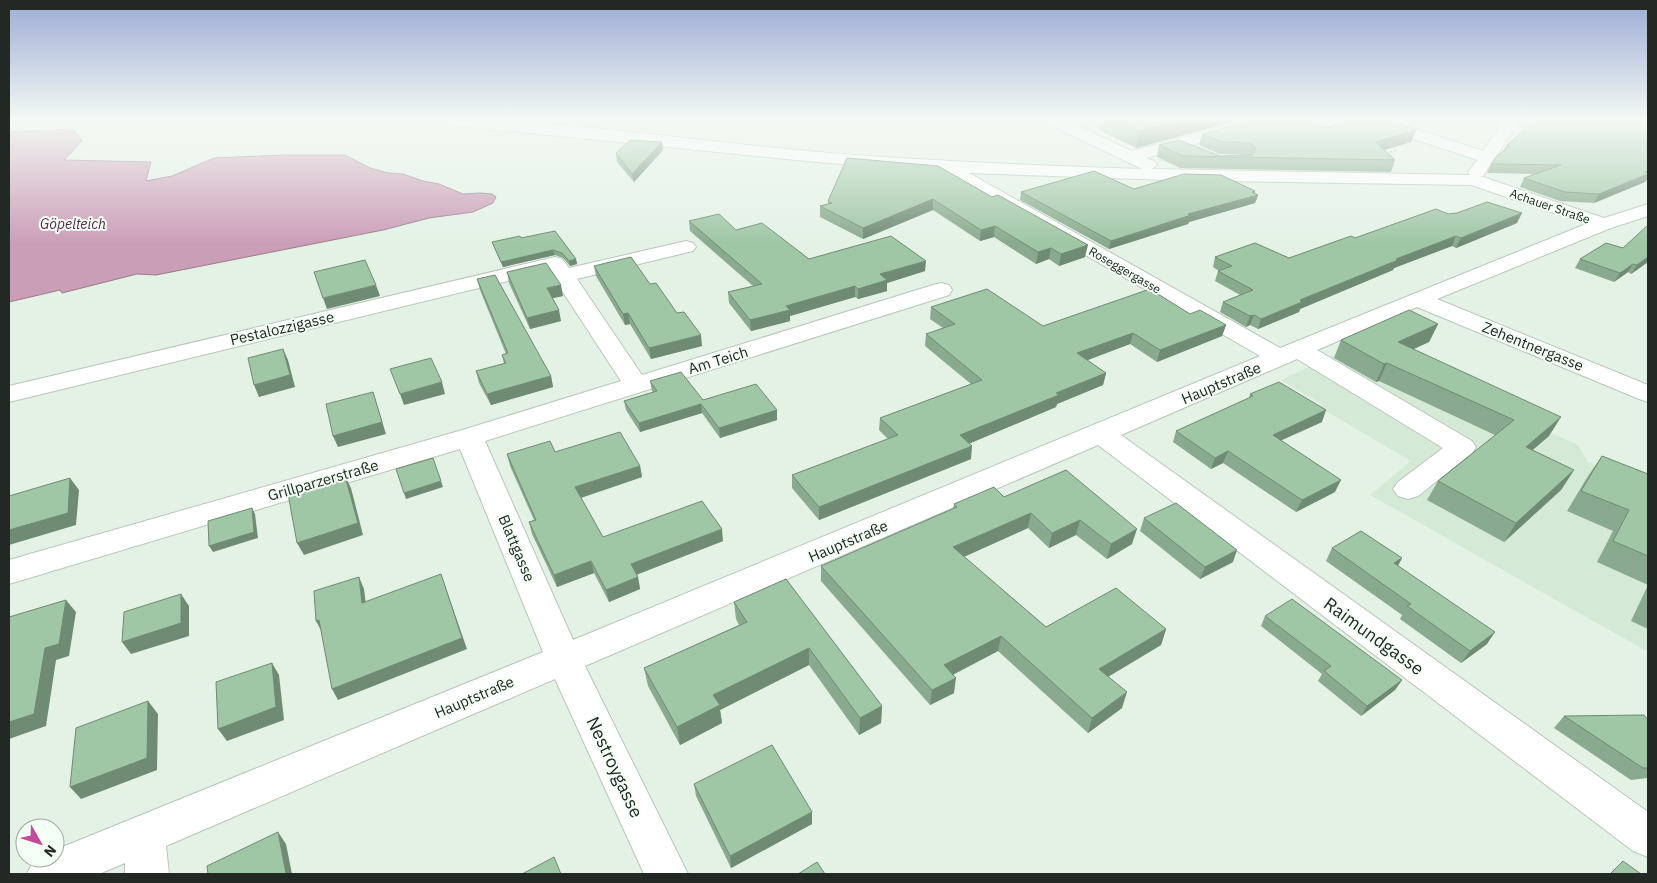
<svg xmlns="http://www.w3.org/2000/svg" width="1657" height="883" viewBox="0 0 1657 883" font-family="'IBM Plex Sans',sans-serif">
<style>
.built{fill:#d5e9d7}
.water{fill:#cb9eb8;stroke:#987b8b}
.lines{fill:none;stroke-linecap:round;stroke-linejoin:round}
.minor-casing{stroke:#b9c6ba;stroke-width:2}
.path{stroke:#a5b0a6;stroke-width:2;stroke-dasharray:2 2;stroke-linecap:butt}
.minor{fill:#fff;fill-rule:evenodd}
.wall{fill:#89aa8e}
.shaded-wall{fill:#6f8b74}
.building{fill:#9fc6a5;stroke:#6f8b74}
.labels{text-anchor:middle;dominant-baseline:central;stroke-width:4;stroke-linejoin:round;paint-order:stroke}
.far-street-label{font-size:12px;fill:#222823;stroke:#f3fff5}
.far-water-label{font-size:14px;font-style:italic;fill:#5f284c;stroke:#f3fff5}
.street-label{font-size:15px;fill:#222823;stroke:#f3fff5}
.near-street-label{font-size:18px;fill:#222823;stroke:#f3fff5}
</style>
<rect width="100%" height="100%" fill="#e4f2e6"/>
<!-- built -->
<path class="built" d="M1357 344 1578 445 1588 462 1648 486V652L1370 495 1411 461 1319 407 1323 405 1281 380Z"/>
<!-- water -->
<path class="water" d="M73 129 82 141 64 160 151 162 146 181 172 176 214 158 283 155H345L370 168 388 173 403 174 423 181 439 184 463 194 480 193 492 194 496 197 493 203 473 212 429 218 383 230 156 275 137 274 62 293 60 290 9 302V132Z"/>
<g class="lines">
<!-- minor casing -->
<g class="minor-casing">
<path id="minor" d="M442 120C564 120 686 140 807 151 918 161 1030 165 1142 169L1046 123 1044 120H1065L1132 151 1246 120H1272L1270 123 1146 158 1154 161 1157 165 1152 169 1470 175 1468 172 1477 160 1372 125 1370 122 1371 120H1388L1483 151 1504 120H1520L1483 176H1480L1604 218 1648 204V216L1611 228 1437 299 1648 385V402L1639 399 1417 307 1317 350 1472 441 1476 447 1472 453 1418 496 1408 499 1398 496 1393 489 1398 482 1443 448 1297 359 1121 435 1648 812V857L1633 851 1098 445 585 666 688 874H644L555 679 166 846 169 874H125V863L99 874H27L34 859 55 858V850L543 652 460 449 9 584V560L459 431 621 381 549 271 9 402V386L555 257 562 259 569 268 686 241 693 243 696 247 693 251 577 279 642 375 933 285 941 283 949 285 952 290 949 295 485 441 573 640 1260 356 942 172 806 161 450 125 444 123ZM969 173 1169 180 1471 185 1586 224 1280 348Z"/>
</g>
<!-- path -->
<path class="path" d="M1390 152 1396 150"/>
<!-- minor -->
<use href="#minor" class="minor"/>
</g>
<!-- wall -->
<g class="wall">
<path d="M1101 120H1239L1136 148 1099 130Z"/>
<path d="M1326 128 1416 130 1411 142 1384 150 1395 160 1391 172 1180 168 1157 157 1159 145 1220 156 1248 155 1219 154 1199 145 1202 134Z"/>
<path d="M662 142 663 150 634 182 617 162 616 153Z"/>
<path d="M1507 145 1648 178 1645 182 1594 203 1560 201 1520 187 1524 178 1537 174 1487 173 1491 164 1504 150Z"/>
<path d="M847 158 1085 257 1059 266 1049 259 1036 264 994 237 980 241 933 210 863 239 820 217V206L828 204V201Z"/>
<path d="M1134 189 1255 191V193L1258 195 1255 203 1189 222 1188 224 1109 249 1020 200 1021 192Z"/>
<path d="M1448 214 1517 223 1456 248 1452 246 1394 268 1393 270 1300 309 1299 312 1258 329 1250 325 1246 327 1220 312 1223 302 1240 295 1215 281 1218 271H1219L1213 267 1215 257 1289 258 1355 238Z"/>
<path d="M689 221 736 230 809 259 925 271 887 283V291L858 299 855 297 790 316V321L751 331 729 303 728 292 753 286 690 231Z"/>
<path d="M555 231 576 259 577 264 570 266 563 258 555 255 503 267 494 247 492 242 521 238Z"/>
<path d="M1580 259 1648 262 1631 274 1628 272 1614 282 1575 268Z"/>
<path d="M594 266 650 284 677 313 702 346 651 359 630 324 625 325 596 276Z"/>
<path d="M507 272 563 296 552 298 561 321 530 329 509 283Z"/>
<path d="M477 279 551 376 553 387 491 405 479 383 476 371 504 364 502 355 506 354 480 290Z"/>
<path d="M931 307 1043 326 1190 314 1226 325 1222 336 1157 362 1130 344 1087 360 1106 373 1103 385 1057 404 1056 407 970 443 971 459 819 520 792 488V475L888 439 879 430 880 418 971 384 925 346 926 334 943 328 930 319Z"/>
<path d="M1438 324 1429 342 1413 349 1549 436 1532 450 1574 470 1561 490 1504 542 1427 500 1438 481 1495 435 1379 381 1376 382 1334 358 1341 340Z"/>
<path d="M650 381 703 400 777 410V420L720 438 702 413 640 432 626 410 624 401 653 392 652 391Z"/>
<path d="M1250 394 1322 422 1281 440 1335 492 1296 512 1223 463 1211 469 1173 442 1176 431 1249 398Z"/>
<path d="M555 452 640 466 642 477 581 498 603 537 723 541 636 575 638 577 640 589 609 602 594 573 557 587 532 534 529 522 534 520 510 466 507 454Z"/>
<path d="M1602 456 1648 474V629L1631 621 1648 585 1597 562 1613 531 1567 511 1588 476Z"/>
<path d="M1066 470 1132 544 1107 559 1076 535 1049 548 1028 528 964 557 1046 627 1166 629 1161 645 1108 677 1122 708 1088 733 998 651 953 675 954 693 930 705 821 581V566L953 509 954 504 1004 497Z"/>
<path d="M1144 518 1233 562 1200 579 1140 531Z"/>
<path d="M1332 548 1402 558 1398 566 1487 644 1461 663 1400 619 1402 615 1326 561Z"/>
<path d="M786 579 882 706 881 723 859 735 809 665 720 710 722 723 680 745 648 686 644 668 739 625 736 619 734 602Z"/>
<path d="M1265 616 1402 680 1395 690 1361 716 1318 681 1322 674 1261 626Z"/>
<path d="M1564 716 1648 720V778L1631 780 1554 728Z"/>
<path d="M694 784 812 812V824L731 868 696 796Z"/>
</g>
<!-- shaded-wall -->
<g class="shaded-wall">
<path d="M1182 120H1239L1136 148 1140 131Z"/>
<path d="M1416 130 1411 142 1371 154 1376 142Z"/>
<path d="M662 142 663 150 634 182 632 174Z"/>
<path d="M1648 171V178L1645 182 1594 203 1599 194Z"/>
<path d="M1255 191 1254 196 1258 195 1255 203 1189 222 1188 224 1109 249 1111 241Z"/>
<path d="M933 199V210L863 239V228Z"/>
<path d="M1522 213 1517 223 1456 248 1461 238Z"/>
<path d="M995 226 994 237 980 241 981 230Z"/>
<path d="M1456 236 1452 246 1394 268 1393 270 1300 309 1299 312 1258 329 1261 319 1300 300 1396 259Z"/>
<path d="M1088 245 1085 257 1059 266 1061 254Z"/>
<path d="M1051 248 1049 259 1036 264 1038 252Z"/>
<path d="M553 250 555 255 503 267 501 262Z"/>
<path d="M1648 257V262L1631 274 1637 265Z"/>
<path d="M576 259 577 264 570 266 569 261Z"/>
<path d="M926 261 925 271 887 283V291L858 299V289L880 274Z"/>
<path d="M1633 264 1628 272 1614 282 1620 273Z"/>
<path d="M376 285 380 296 327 309 323 298Z"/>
<path d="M561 285 563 296 549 299 547 288Z"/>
<path d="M855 286V297L790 316V321L751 331 750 320 786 306Z"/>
<path d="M559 310 561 321 530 329 527 318Z"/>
<path d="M628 313 630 324 625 325 623 314Z"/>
<path d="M1254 315 1250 325 1246 327 1250 316Z"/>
<path d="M1438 324 1429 342 1390 360 1398 342Z"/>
<path d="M1226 325 1222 336 1157 362 1160 350Z"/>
<path d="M1133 333 1130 344 1075 365 1077 353Z"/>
<path d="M701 335 702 346 651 359 649 348Z"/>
<path d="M283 349 288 360 295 387 259 397 254 385Z"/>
<path d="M1387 363 1379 381 1376 382 1384 364Z"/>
<path d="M1106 373 1103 385 1057 404 1056 407 959 448 960 435 1056 393Z"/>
<path d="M551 376 553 387 491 405 487 394Z"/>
<path d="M442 382 445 394 404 405 400 394Z"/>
<path d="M373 392 386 434 338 447 333 436Z"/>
<path d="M701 404 702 413 640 432 639 423Z"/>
<path d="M777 410V420L720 438 719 428Z"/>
<path d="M1326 410 1322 422 1269 446 1273 435Z"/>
<path d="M1561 417 1549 436 1514 466 1526 447Z"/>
<path d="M972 446 971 459 819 520V507Z"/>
<path d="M1228 451 1223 463 1211 469 1215 458Z"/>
<path d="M640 466 642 477 577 499 575 487Z"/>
<path d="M1574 470 1561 490 1504 542 1516 523Z"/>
<path d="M345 476 351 488 363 535 304 555 297 543Z"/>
<path d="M70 478 79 490 76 525 9 545V530Z"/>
<path d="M1341 480 1335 492 1296 512 1302 500Z"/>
<path d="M441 481 443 487 406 499 404 493Z"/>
<path d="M252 508 255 514 258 538 213 552 209 546Z"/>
<path d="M1031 513 1028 528 952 562 953 547Z"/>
<path d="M1080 520 1076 535 1049 548 1052 533Z"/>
<path d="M722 529 723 541 633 576 631 564Z"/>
<path d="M1137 529 1132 544 1107 559 1111 544Z"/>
<path d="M1237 550 1233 562 1200 579 1205 567Z"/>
<path d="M1402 558 1395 571 1394 563Z"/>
<path d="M591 561 594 573 557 587 554 575Z"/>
<path d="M441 574 467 649 338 700 332 689Z"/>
<path d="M359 577 364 589 367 614 362 603Z"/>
<path d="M638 577 640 589 609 602 606 590Z"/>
<path d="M181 594 189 606V636L131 654 122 642Z"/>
<path d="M66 600 76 612 69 656 56 660 46 726 9 739V722L45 648Z"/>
<path d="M319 620 322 632 316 621Z"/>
<path d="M1166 629 1161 645 1094 685 1099 669Z"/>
<path d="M1495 632 1487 644 1461 663 1470 651Z"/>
<path d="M1001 636 998 651 942 680 944 665Z"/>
<path d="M809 648V665L720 710 722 723 680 745 677 727 713 695Z"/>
<path d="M272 663 279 675 284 720 227 741 218 729Z"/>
<path d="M956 678 954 693 930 705 932 690Z"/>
<path d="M1402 680 1395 690 1361 716 1367 706Z"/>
<path d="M1127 692 1122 708 1088 733 1092 718Z"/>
<path d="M148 701 158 714 157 770 81 799 70 787Z"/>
<path d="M882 706 881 723 859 735 860 718Z"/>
<path d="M812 812V824L731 868 730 856Z"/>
<path d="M278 832 286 844 292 874H286Z"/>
</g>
<!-- building -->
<g class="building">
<path d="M1115 120H1182L1140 131Z"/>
<path d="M1251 120H1304L1326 128 1351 120H1385L1416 130 1376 142 1395 160 1183 156 1159 145 1179 140 1220 156 1252 155 1256 149 1251 143 1223 142 1202 134Z"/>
<path d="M1536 120H1648V171L1645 172 1648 173V174L1599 194 1565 192 1524 178 1561 165 1491 164 1496 157 1510 146 1507 145Z"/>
<path d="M630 140 662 142 632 174 616 153Z"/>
<path d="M847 158 938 166 992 197 998 195 1088 245 1061 254 1051 248 1038 252 995 226 981 230 933 199 863 228 820 206 832 203 828 201Z"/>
<path d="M1094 171 1134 189 1184 174 1221 175 1255 191 1252 192 1258 195 1188 214 1191 215 1111 241 1021 192Z"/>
<path d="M1487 202 1522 213 1461 238 1456 236 1396 259 1398 260 1300 300 1302 302 1261 319 1254 315 1250 316 1223 302 1253 290 1218 271 1232 266 1215 257 1255 243 1289 258 1351 236 1355 238 1436 209 1448 214 1457 213Z"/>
<path d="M719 214 736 230 762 223 809 259 891 236 926 261 880 274 887 280 858 289 855 286 786 306 790 310 750 320 728 292 762 284 689 221Z"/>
<path d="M1648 225V257L1637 265 1633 264 1620 273 1580 259 1606 243 1623 248Z"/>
<path d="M555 231 576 259 569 261 562 253 553 250 501 262 492 242 520 236 521 238Z"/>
<path d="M631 257 650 284 656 283 677 313 684 312 701 335 649 348 628 313 623 314 594 266Z"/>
<path d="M365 260 376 285 323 298 314 272Z"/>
<path d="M546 263 561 285 547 288 559 310 527 318 507 272Z"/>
<path d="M495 275 551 376 487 394 476 371 506 363 502 355 508 353 477 279Z"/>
<path d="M987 289 1043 326 1150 289 1190 314 1200 310 1226 325 1160 350 1133 333 1077 353 1106 373 1056 393 1059 395 960 435 972 446 819 507 792 475 898 435 880 418 982 380 926 334 955 324 931 307Z"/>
<path d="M1409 310 1438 324 1398 342 1561 417 1526 447 1574 470 1516 523 1438 481 1514 420 1387 363 1384 364 1341 340Z"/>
<path d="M283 349 290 375 254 385 248 358Z"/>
<path d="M431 358 442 382 400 394 390 369Z"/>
<path d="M681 372 703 400 756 384 777 410 719 428 701 404 639 423 624 401 657 391 650 381Z"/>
<path d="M1279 382 1326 410 1273 435 1341 480 1302 500 1228 451 1215 458 1176 431 1253 396 1250 394Z"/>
<path d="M373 392 382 422 333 436 326 404Z"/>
<path d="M620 432 640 466 575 487 603 537 702 501 722 529 631 564 638 577 606 590 591 561 554 575 529 522 536 520 507 454 550 441 555 452Z"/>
<path d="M1602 456 1648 474V556L1613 541 1629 510 1581 491Z"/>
<path d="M433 458 441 481 404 493 396 469Z"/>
<path d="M1066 470 1137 529 1111 544 1080 520 1052 533 1031 513 953 547 1046 627 1116 588 1166 629 1099 669 1127 692 1092 718 1001 636 944 665 956 678 932 690 821 566 957 507 954 504 994 487 1004 497Z"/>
<path d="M345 476 358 523 297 543 288 494Z"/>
<path d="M70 478 68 513 9 530V496Z"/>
<path d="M1176 503 1237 550 1205 567 1144 518Z"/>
<path d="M252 508 254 532 209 546 208 521Z"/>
<path d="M1361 531 1402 558 1394 563 1495 632 1470 651 1407 606 1411 604 1332 548Z"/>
<path d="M441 574 462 638 332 689 319 620 316 621 314 591 359 577 362 603Z"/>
<path d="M786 579 882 706 860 718 809 648 713 695 720 705 677 727 644 668 747 622 734 602Z"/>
<path d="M181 594V623L122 642 124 612Z"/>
<path d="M1292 599 1402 680 1367 706 1324 671 1331 666 1265 616Z"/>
<path d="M66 600 59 644 45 648 34 714 9 722V617Z"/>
<path d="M272 663 276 707 218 729 216 682Z"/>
<path d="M148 701 147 758 70 787 76 728Z"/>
<path d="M1644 715 1648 720V768H1643L1564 716Z"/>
<path d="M772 745 812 812 730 856 694 784Z"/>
<path d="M278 832 286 874H208L207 866Z"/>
<path d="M554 857 561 874H522Z"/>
<path d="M1623 861 1641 874H1610Z"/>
<path d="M817 862 825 874H798Z"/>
</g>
<!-- sky -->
<linearGradient id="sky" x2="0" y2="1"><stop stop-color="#9cabd5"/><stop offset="0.49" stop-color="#f3f9f4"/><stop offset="1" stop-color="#f3f9f4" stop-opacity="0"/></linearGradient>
<rect width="1657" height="244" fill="url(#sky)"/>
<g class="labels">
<!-- far-street labels -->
<g class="far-street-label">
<text transform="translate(1550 206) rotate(19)">Achauer Straße</text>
<text transform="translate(1125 270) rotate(30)">Roseggergasse</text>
</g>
<!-- far-water labels -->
<g class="far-water-label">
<text x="73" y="224">Göpelteich</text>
</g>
<!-- street labels -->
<g class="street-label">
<text transform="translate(282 328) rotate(-13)">Pestalozzigasse</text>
<text transform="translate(1533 346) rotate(22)">Zehentnergasse</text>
<text transform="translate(718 360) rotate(-17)">Am Teich</text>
<text transform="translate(1221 383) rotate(-23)">Hauptstraße</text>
<text transform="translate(323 480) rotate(-16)">Grillparzerstraße</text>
<text transform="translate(848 541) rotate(-23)">Hauptstraße</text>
<text transform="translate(517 548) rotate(67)">Blattgasse</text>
<text transform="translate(474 697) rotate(-23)">Hauptstraße</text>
</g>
<!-- near-street labels -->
<g class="near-street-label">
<text transform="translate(1374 636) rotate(36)">Raimundgasse</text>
<text transform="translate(615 767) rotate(65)">Nestroygasse</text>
</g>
</g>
<!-- border -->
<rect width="1657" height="883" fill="none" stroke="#222823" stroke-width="20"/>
<!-- north arrow -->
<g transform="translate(40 843) rotate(129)"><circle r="24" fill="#f3fff5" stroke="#9fa9a1"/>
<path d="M0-4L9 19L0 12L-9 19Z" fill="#c3499b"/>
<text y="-8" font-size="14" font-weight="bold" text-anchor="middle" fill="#222823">N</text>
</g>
</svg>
